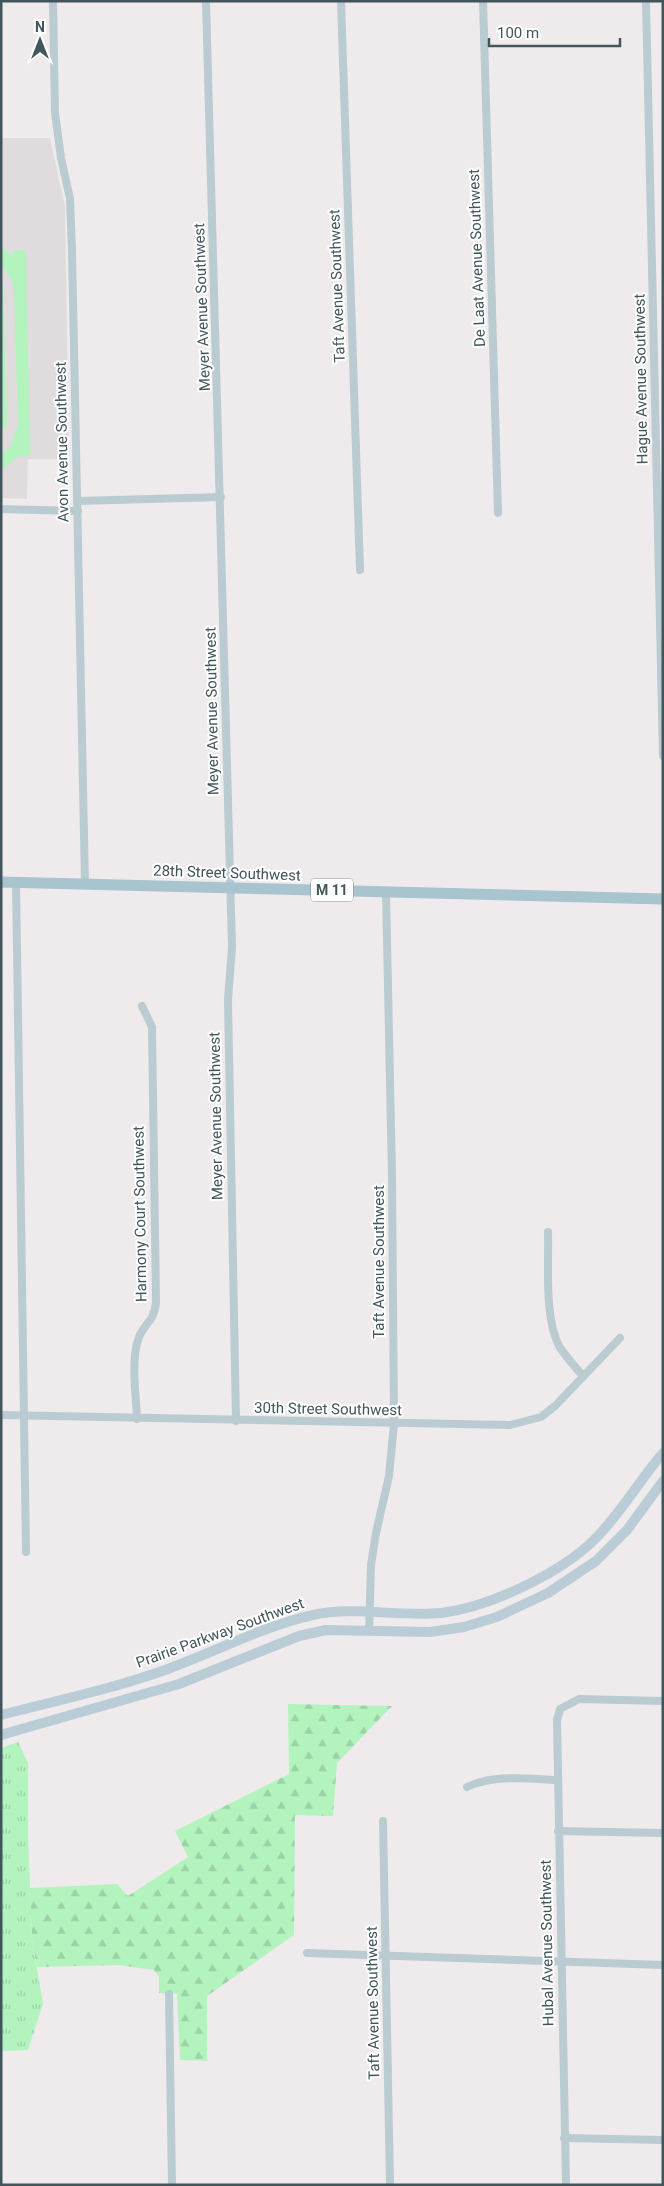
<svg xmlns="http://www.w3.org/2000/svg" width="664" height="2186" viewBox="0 0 664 2186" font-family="Roboto,sans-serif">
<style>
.education{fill:#e0dcde}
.grass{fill:#b3f3be}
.forest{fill:url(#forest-firs)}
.park{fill:url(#park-tufts)}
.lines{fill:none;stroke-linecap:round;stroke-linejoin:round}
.street{stroke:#bacbd1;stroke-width:8}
.secondary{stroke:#bacdd6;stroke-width:10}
.primary{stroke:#a8c4cf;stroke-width:11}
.labels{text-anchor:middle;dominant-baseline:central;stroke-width:4;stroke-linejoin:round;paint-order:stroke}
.shield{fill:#fff;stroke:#7b888c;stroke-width:1}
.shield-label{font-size:14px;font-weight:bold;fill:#42555b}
.street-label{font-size:15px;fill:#42555b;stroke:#fff}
</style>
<defs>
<pattern id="forest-firs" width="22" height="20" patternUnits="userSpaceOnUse" patternTransform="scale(1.25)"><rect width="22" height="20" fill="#b3f3be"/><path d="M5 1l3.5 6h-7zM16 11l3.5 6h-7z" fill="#9bd2a6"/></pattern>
<pattern id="park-tufts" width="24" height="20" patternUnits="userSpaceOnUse" patternTransform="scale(1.25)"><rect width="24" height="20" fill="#b3f3be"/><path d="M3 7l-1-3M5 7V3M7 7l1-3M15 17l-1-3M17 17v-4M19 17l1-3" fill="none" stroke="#9bd2a6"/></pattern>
</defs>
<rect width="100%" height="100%" fill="#efebec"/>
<!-- education -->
<path class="education" d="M1 138H50L65 207 69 459H28L27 499 1 498Z"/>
<!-- grass -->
<g class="grass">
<path d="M1 247 12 255 13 251 26 250 30 456 17 457 1 470V456L11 445 18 425 14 291 12 280 1 263Z"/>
<path d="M1 285H3L7 428H1Z"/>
</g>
<!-- forest -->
<path class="forest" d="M288 1704 392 1706 337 1763 333 1816 295 1815 294 1935 207 1996V2061L180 2060 177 1994 159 1993V1977L154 1970 118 1965 37 1967 32 1940 30 1888 117 1884 128 1896 188 1857 175 1831 289 1774Z"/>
<!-- park -->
<path class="park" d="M18 1742 28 1763V1834L32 1940 43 2004 28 2050 1 2051V1748Z"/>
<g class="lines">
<!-- street -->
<g class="street">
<path d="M53 1 55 113 61 158 70 199 72 251 85 884"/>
<path d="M206 1 232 947 228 1000 236 1421"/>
<path d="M341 1 360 570"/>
<path d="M483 1 498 513"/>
<path d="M646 1 663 756"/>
<path d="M78 501 221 497"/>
<path d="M1 509 78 511"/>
<path d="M16 882 26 1552"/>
<path d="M548 1232C549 1265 544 1317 559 1346 566 1357 575 1367 583 1376"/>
<path d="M1 1415 510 1425 541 1417 555 1406 620 1338"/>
<path d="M137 1419C136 1396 131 1361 138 1340 143 1323 154 1324 156 1302L152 1027 142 1006"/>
<path d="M369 1631 371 1565 376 1533 389 1476 394 1424 392 1176 386 892"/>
<path d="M467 1787C494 1774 528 1779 557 1780"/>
<path d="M383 1821 390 2185"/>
<path d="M558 1831 663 1833"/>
<path d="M307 1953 663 1965"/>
<path d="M169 1994 172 2185"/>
<path d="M564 2138 663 2140"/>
<path d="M566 2185 557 1720 560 1709 579 1699 663 1701"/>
</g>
<!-- secondary -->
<g class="secondary">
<path d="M1 1715C55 1701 112 1689 165 1670 213 1653 263 1626 313 1615 354 1606 399 1617 441 1613 490 1607 561 1573 595 1539 621 1513 639 1481 663 1453"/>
<path d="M1 1735 179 1684 299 1636 326 1630 430 1632 464 1627 497 1617 548 1593 596 1561 627 1530 663 1481"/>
</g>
<!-- primary -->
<path class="primary" d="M1 882 663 899"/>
</g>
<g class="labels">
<!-- shield labels -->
<rect class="shield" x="311" y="878.5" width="42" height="23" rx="4"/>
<g class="shield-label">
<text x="332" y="890">M 11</text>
</g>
<!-- street labels -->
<g class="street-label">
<text transform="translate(477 258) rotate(-92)">De Laat Avenue Southwest</text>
<text transform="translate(337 286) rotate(-92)">Taft Avenue Southwest</text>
<text transform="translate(202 307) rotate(-92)">Meyer Avenue Southwest</text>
<text transform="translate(641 379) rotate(-91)">Hague Avenue Southwest</text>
<text transform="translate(62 442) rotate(-91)">Avon Avenue Southwest</text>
<text transform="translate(212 711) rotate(-91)">Meyer Avenue Southwest</text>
<text transform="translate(227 873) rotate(2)">28th Street Southwest</text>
<text transform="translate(216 1116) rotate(-91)">Meyer Avenue Southwest</text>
<text transform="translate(140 1214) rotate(-91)">Harmony Court Southwest</text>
<text transform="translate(379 1262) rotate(-90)">Taft Avenue Southwest</text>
<text transform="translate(328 1409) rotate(1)">30th Street Southwest</text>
<text transform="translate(220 1633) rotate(-20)">Prairie Parkway Southwest</text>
<text transform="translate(547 1943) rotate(-91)">Hubal Avenue Southwest</text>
<text transform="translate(373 2003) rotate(-91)">Taft Avenue Southwest</text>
</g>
</g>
<!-- border -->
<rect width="664" height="2186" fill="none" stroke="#42555b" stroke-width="5"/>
<!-- north arrow -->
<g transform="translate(40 40)" stroke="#ffffff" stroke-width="4" paint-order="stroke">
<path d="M0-4L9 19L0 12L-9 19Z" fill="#42555b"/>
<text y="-8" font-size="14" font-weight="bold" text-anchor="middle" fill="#42555b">N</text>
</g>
<!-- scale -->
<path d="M489 38v8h131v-8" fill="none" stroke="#42555b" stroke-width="2.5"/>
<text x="497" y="38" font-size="15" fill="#42555b" stroke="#ffffff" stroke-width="4" paint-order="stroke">100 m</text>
</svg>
